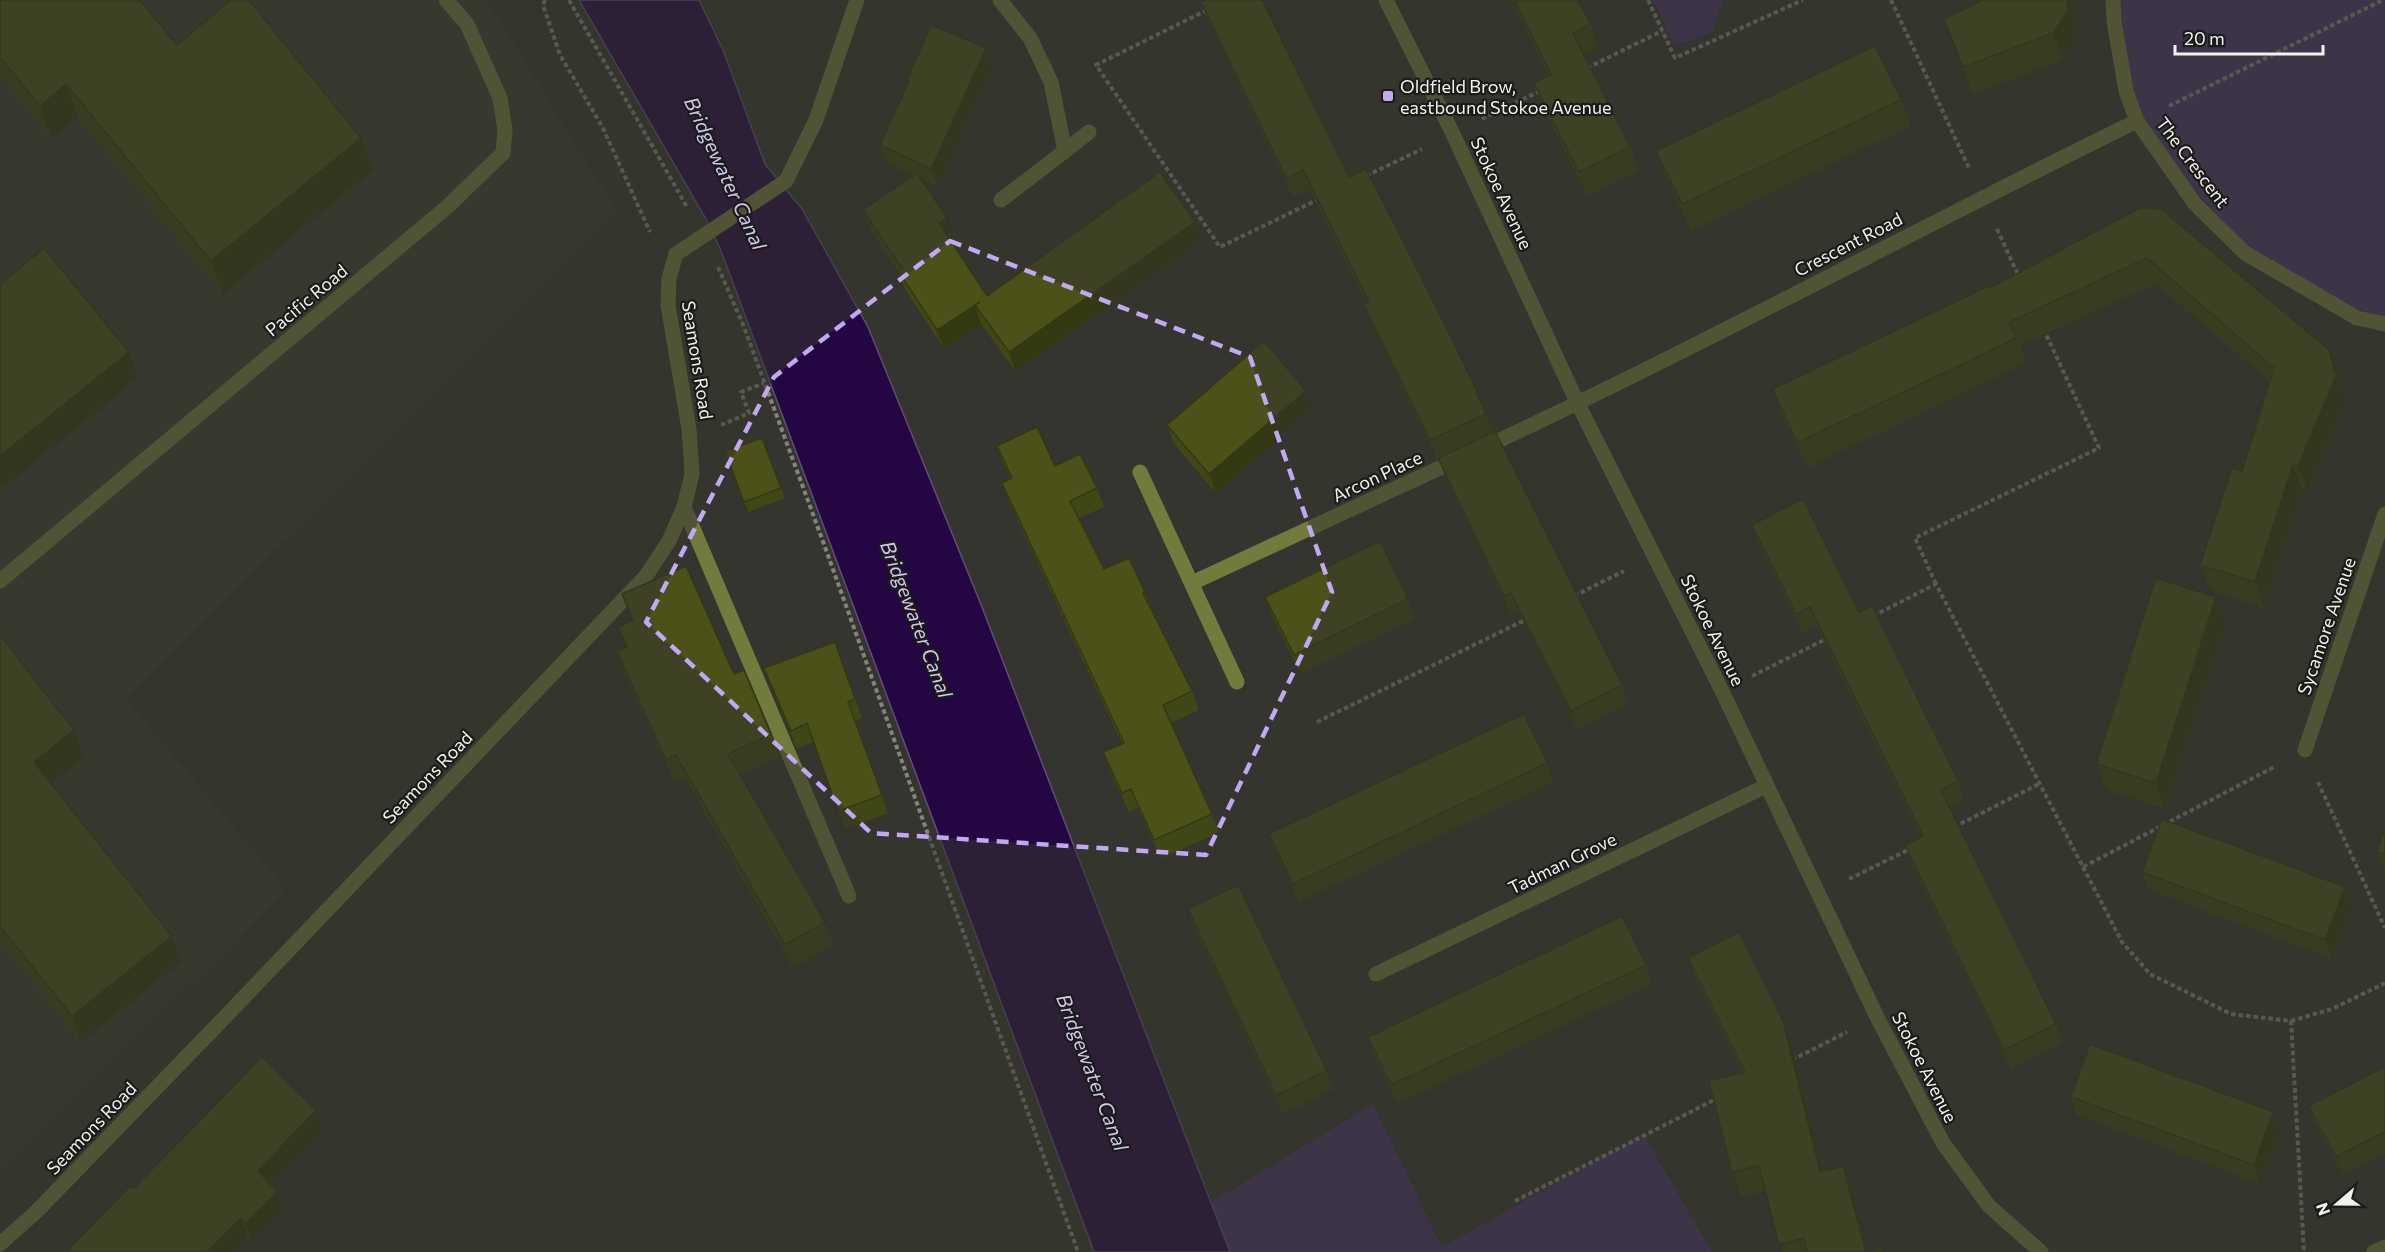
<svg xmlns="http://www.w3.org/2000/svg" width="2385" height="1252" viewBox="0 0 2385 1252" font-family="Commissioner,sans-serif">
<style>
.built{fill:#3b3d30}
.green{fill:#473367}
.water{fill:#230642;stroke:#614d75;stroke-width:1.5}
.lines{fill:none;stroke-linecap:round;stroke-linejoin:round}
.path{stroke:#83847e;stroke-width:4;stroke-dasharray:4.5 3;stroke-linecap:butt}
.minor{stroke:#727a3c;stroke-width:15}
.minor-bridge{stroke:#727a3c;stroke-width:15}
.wall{fill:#404615}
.shaded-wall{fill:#343911}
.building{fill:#4b5118;stroke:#343911;stroke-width:1.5}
.marked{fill:none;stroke:#c2a8f2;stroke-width:4.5;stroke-dasharray:12 8;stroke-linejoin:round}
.poi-dot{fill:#c2a8f2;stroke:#1b1c19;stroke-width:2}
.labels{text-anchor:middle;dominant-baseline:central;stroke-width:4.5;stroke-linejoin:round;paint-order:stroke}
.poi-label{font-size:18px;fill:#f1f2ed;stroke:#1b1c19;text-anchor:start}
.street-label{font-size:18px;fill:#f1f2ed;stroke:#1b1c19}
.water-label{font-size:20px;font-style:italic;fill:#d3c4f1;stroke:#1b1c19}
</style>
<rect width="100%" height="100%" fill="#34352e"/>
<!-- built -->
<path class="built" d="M0 0H487L617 212 126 699 286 889 0 1171Z"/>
<!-- green -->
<g class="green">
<path d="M1653 0H1723L1712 32 1675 46Z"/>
<path d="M2121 0H2385V319C2343 305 2282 275 2249 246 2221 221 2197 193 2174 165 2165 154 2148 140 2143 126 2130 93 2122 36 2121 0Z"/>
<path d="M1373 1104 1442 1247 1644 1135 1712 1252H1230L1210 1203Z"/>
</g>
<!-- water -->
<path class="water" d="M579 0H699L723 50 765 164 802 209 868 327 982 607 1230 1252H1094L720 248 706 219Z"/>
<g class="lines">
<!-- path -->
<g class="path">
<path d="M545 0 543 5 560 55 603 128 650 232"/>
<path d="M569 0 687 207"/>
<path d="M1648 0 1675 58 1803 0"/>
<path d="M1891 0 1969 168"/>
<path d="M1207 10 1096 65 1220 247 1319 199"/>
<path d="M1587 68 1662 31"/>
<path d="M2169 106 2383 0"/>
<path d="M1482 119 1540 91"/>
<path d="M1366 176 1422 149"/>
<path d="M1997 229 2019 277"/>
<path d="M718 267 744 327 821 536 1078 1252"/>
<path d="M721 425 749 413 741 392 764 383"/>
<path d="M1936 584 1915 538 2099 448 2044 330"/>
<path d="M1574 596 1624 571"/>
<path d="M1873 616 1936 584 2083 867 2276 766"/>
<path d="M1752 676 1828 638"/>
<path d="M1317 722 1527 619"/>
<path d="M2318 782 2385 928"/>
<path d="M1954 827 2039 784"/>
<path d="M2083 867 2122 942 2150 974 2231 1014 2291 1021 2304 1252"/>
<path d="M1849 879 1910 849"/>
<path d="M2291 1021 2332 1009 2385 983"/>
<path d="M1792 1060 1847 1032"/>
<path d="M1515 1201 1716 1099"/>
</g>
<!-- minor -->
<g class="minor">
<path d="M1000 0 1030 38 1051 82 1065 151 1001 200"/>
<path d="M1386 0 1453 134 1578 404 1722 691 1877 1017 1943 1143 1989 1206 2041 1252"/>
<path d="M2113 0 2114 21 2126 91 2137 121 2195 204 2245 253 2357 318 2385 324"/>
<path d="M1065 151 1089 132"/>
<path d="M786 181 816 120 857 0"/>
<path d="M1483 448C1704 345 1918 228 2137 121"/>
<path d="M1140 472 1237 682"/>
<path d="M684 507 849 896"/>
<path d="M0 581 447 207 503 153 505 130 500 98 467 24 446 0"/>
<path d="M1192 583 1459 459"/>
<path d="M2305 750 2385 514"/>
<path d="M1376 974 1766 786"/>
<path d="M0 1244 36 1212 225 1017 646 576 669 541 684 507 692 474 689 429 668 305 669 278 676 254"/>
<path d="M2374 1252 2385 1247"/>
</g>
<!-- minor-bridge -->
<path class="minor-bridge" d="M676 254 786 181"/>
</g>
<!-- wall -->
<g class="wall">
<path d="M0 0 177 45 361 138 373 170 223 294 78 117 52 139 0 75Z"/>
<path d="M1512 0H1578L1590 24 1598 48 1584 55 1630 147 1639 170 1587 196 1543 107 1534 83 1549 76Z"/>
<path d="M1983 0H2075L2078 37 2063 60 1973 94 1944 19Z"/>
<path d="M1201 2 1349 177 1477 391 1493 432 1622 685 1629 704 1577 729 1518 611 1511 615 1445 476 1438 458 1437 459 1371 323 1364 305 1367 303 1310 189 1293 197 1208 21Z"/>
<path d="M986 48 992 66 938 187 922 180 947 218 954 236 950 239 987 296 1202 241 1015 371 981 324 944 349 905 289 898 271 870 229 863 210 913 176 886 163 880 145 908 83 907 80Z"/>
<path d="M1901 100 1911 126 1691 231 1666 177 1656 151Z"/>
<path d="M2140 208 2329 350 2339 375 2345 401 2307 491 2302 489 2264 608 2210 590 2200 565 2242 471 2270 382 2156 284 2020 346 2026 363 1807 468 1782 415 1773 389 1992 287Z"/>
<path d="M1312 409 1216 493 1174 444 1167 425Z"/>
<path d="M762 438 785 498 748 512 725 451Z"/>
<path d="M997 446 1055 466 1097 488 1104 507 1079 518 1104 569 1145 592 1152 610 1192 691 1199 710 1171 723 1212 814 1219 832 1161 859 1138 808 1129 812 1110 771 1103 752 1122 744 1009 502 1002 483 1011 479 1004 465Z"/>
<path d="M1752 525 1859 612 1958 781 1964 800 1949 807 2056 1024 2062 1043 2011 1069 1912 864 1905 845 1921 837 1817 626 1803 633 1758 543Z"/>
<path d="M622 594 734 674 771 734 780 757 740 775 825 922 834 945 793 968 685 778 674 782 625 674 617 651 626 647 618 627 632 620Z"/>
<path d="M1265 597 1408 599 1415 618 1301 674 1272 616Z"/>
<path d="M2225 624 2165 809 2106 790 2096 764Z"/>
<path d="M0 635 74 730 84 757 50 783 172 936 181 962 81 1042 0 940Z"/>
<path d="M835 642 862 718 855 721 888 813 845 829 813 742 797 749 771 686 764 668Z"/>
<path d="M1547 763 1554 782 1299 902 1276 853 1269 834Z"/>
<path d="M2385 828V874L2377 852Z"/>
<path d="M2142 872 2345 887 2352 906 2332 959 2149 890Z"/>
<path d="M1188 909 1327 1071 1333 1089 1283 1114 1194 927Z"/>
<path d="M1688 958 1783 1021 1792 1045 1823 1171 1852 1190 1868 1251 1885 1252H1782L1765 1191 1741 1197 1732 1172 1742 1073 1697 982Z"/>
<path d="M1646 965 1652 984 1397 1104 1374 1055 1368 1037Z"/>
<path d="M2385 1067V1154L2343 1175 2316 1125 2309 1106Z"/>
<path d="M2071 1097 2273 1112 2280 1131 2260 1184 2077 1115Z"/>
<path d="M316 1110 323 1128 270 1183 278 1192 284 1209 252 1241 247 1236 231 1252H66L133 1189Z"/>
</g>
<!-- shaded-wall -->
<g class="shaded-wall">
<path d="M2067 0H2075L2078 37 2063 60 2053 33Z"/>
<path d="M986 48 992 66 938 187 931 169Z"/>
<path d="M66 84 78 117 52 139 40 106Z"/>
<path d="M361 138 373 170 223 294 211 261Z"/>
<path d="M947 218 954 236 946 242 939 223Z"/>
<path d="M1195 222 1202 241 1015 371 1009 352Z"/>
<path d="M975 305 981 324 944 349 937 330Z"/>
<path d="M2329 350 2339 375 2345 401 2307 491 2298 466Z"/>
<path d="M129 352 138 378 0 490V456Z"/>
<path d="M1306 391 1312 409 1216 493 1209 474Z"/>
<path d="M2293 464 2302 489 2264 608 2255 582Z"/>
<path d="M2216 597 2225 624 2165 809 2156 783Z"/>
<path d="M74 730 84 757 43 789 34 762Z"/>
<path d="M2345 887 2352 906 2332 959 2325 940Z"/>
<path d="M172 936 181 962 81 1042 72 1016Z"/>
<path d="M1783 1021 1792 1045 1829 1196 1820 1172Z"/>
<path d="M316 1110 323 1128 264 1189 258 1171Z"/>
<path d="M2273 1112 2280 1131 2260 1184 2254 1165Z"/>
<path d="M1843 1166 1852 1190 1868 1252H1866Z"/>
<path d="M278 1192 284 1209 252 1241 246 1223Z"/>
<path d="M241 1218 247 1236 231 1252H207Z"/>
</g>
<!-- building -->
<g class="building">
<path d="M0 0H140L177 45 231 0H249L361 138 211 261 66 84 40 106 0 57Z"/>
<path d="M1206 0H1262L1349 177 1366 169 1421 277 1477 391 1476 392 1486 414 1430 440 1364 305 1369 302 1303 170 1286 178 1201 2Z"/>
<path d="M1515 0H1578L1590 24 1573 33 1630 147 1579 172 1534 83 1551 75Z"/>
<path d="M1983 0H2067L2068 11 2053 33 1963 67 1944 19Z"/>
<path d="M931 25 986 48 931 169 880 145 909 81 907 80Z"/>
<path d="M1875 46 1901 100 1682 204 1656 151Z"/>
<path d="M1160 172 1195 222 1009 352 975 305 980 302 937 330 898 271 902 268 863 210 917 173 947 218 939 223 987 296Z"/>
<path d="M2140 208 2161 209 2329 350 2336 376 2298 466 2293 464 2255 582 2200 565 2232 468 2242 471 2274 368 2147 258 2009 322 2017 338 1797 443 1773 389 1991 285 1992 287Z"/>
<path d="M44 248 129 352 0 456V284Z"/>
<path d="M1264 341 1306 391 1209 474 1167 425Z"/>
<path d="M1037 427 1055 466 1080 454 1097 488 1070 501 1104 569 1129 558 1145 592 1143 593 1192 691 1163 705 1212 814 1154 840 1131 789 1122 793 1103 752 1124 743 1002 483 1012 478 997 446Z"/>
<path d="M1495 431 1622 685 1571 711 1511 593 1504 596 1438 458Z"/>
<path d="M762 438 781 488 744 502 725 451Z"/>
<path d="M1803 499 1859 612 1872 606 1958 781 1941 790 2056 1024 2004 1050 1905 845 1923 836 1810 607 1796 614 1752 525Z"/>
<path d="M1380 541 1408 599 1294 655 1265 597Z"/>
<path d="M686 566 734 674 744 670 771 734 728 754 825 922 785 945 676 755 666 760 617 651 627 647 618 627 633 620 622 594Z"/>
<path d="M2156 578 2216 597 2156 783 2096 764Z"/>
<path d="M0 635 74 730 34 762 172 936 72 1016 0 926Z"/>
<path d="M835 642 855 699 848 702 882 795 838 811 807 723 791 731 764 668Z"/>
<path d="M1524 714 1547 763 1293 884 1269 834Z"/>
<path d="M2162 819 2345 887 2325 940 2142 872Z"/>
<path d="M2385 828V855L2377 852Z"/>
<path d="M1238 885 1327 1071 1276 1095 1188 909Z"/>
<path d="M1622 916 1646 965 1391 1085 1368 1037Z"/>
<path d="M1739 932 1783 1021 1820 1172 1843 1166 1866 1252 1883 1248 1884 1252H1807L1804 1238 1779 1245 1759 1166 1732 1172 1709 1081 1745 1072 1688 958Z"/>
<path d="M2090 1044 2273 1112 2254 1165 2071 1097Z"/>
<path d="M262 1057 316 1110 258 1171 278 1192 246 1223 241 1218 207 1252H66L130 1186 133 1189Z"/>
<path d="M2385 1067V1132L2336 1157 2309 1106Z"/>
</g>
<!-- marked area -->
<path d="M0 0H2385V1252H0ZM950 241 1250 357 1332 592 1206 855 871 833 646 622 774 377Z" fill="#34352e" fill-opacity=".55" fill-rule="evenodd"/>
<path class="marked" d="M950 241 1250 357 1332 592 1206 855 871 833 646 622 774 377Z"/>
<!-- markers -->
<rect class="poi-dot" x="1382" y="90" width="12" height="12" rx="3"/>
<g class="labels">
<!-- poi labels -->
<g class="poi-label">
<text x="1400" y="86">Oldfield Brow,<tspan x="1400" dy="21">eastbound Stokoe Avenue</tspan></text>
</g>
<!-- street labels -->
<g class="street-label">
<text transform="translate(2193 162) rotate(53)">The Crescent</text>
<text transform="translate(1502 193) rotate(65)">Stokoe Avenue</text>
<text transform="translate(1848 244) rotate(-27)">Crescent Road</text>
<text transform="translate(306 300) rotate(-40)">Pacific Road</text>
<text transform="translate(698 360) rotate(81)">Seamons Road</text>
<text transform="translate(1377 476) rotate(-25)">Arcon Place</text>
<text transform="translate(2326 626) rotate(-71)">Sycamore Avenue</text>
<text transform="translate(1713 630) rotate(64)">Stokoe Avenue</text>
<text transform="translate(427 777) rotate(-46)">Seamons Road</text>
<text transform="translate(1562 863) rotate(-26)">Tadman Grove</text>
<text transform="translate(1925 1067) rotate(63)">Stokoe Avenue</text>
<text transform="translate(91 1128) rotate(-46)">Seamons Road</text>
</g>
<!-- water labels -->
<g class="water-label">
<text transform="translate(726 173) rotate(65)">Bridgewater Canal</text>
<text transform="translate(917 619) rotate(69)">Bridgewater Canal</text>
<text transform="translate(1093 1072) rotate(69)">Bridgewater Canal</text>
</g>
</g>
<!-- north arrow -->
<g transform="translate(2337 1204) rotate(250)" stroke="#1b1c19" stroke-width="4.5" paint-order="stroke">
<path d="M0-4.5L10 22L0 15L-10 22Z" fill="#f1f2ed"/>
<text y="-9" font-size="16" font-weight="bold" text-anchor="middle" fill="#f1f2ed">N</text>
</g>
<!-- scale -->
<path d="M2175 45v9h148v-9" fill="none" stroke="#f1f2ed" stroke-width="3"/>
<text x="2184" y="45" font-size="18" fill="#f1f2ed" stroke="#1b1c19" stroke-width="4.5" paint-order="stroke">20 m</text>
</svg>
